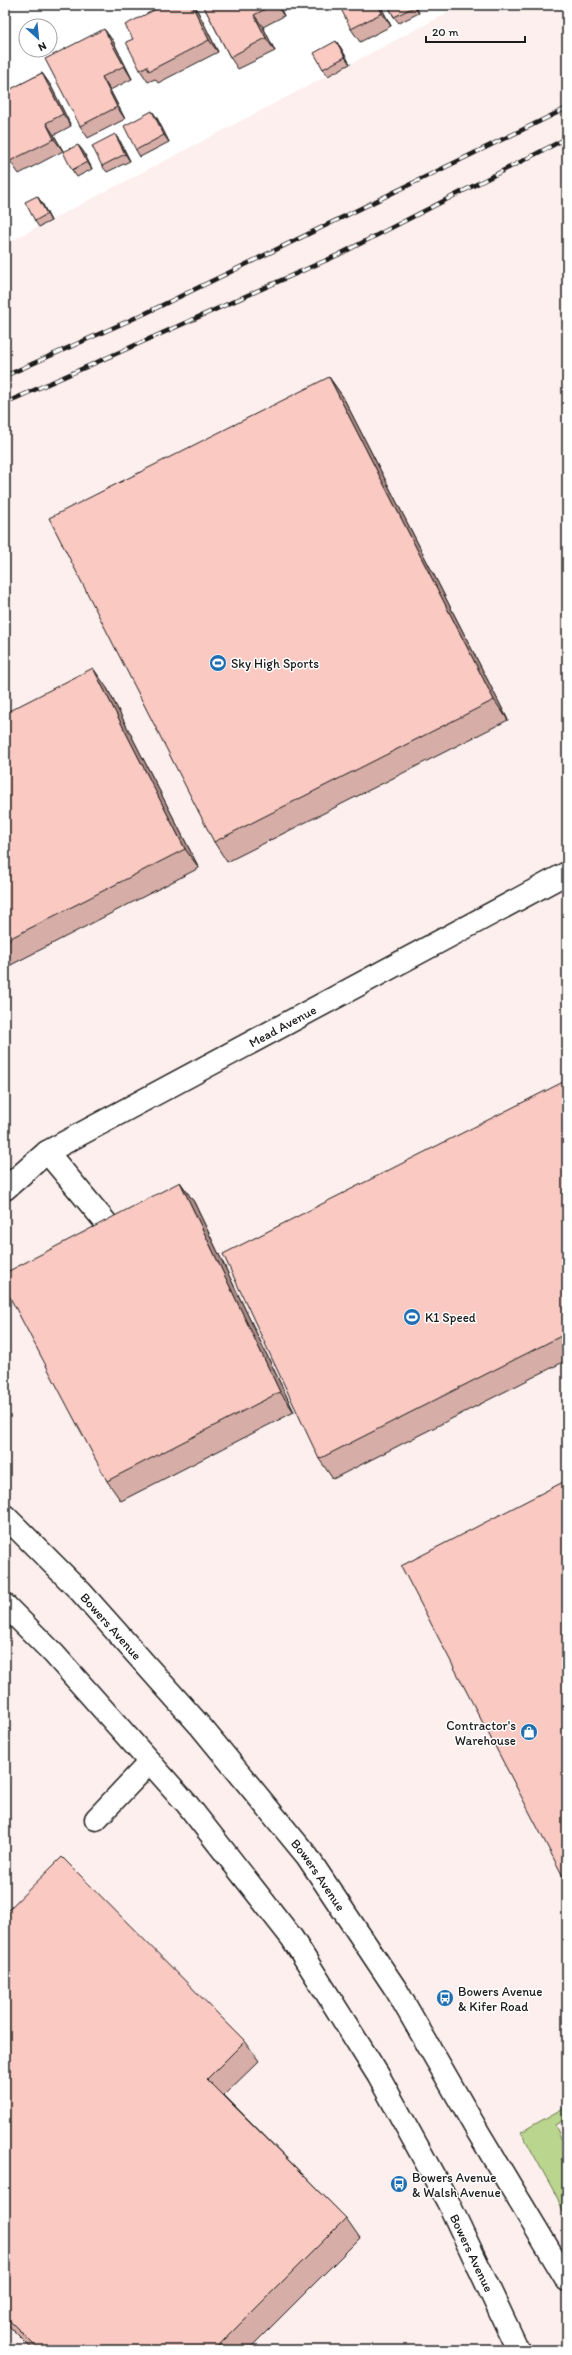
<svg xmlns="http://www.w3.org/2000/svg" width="572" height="2355" viewBox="0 0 572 2355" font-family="Itim,sans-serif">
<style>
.built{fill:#fdefed}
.green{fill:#bad58d;stroke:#6b7854}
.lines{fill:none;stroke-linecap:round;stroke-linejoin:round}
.minor-casing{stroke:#1c1c1c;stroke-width:25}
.major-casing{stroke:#1c1c1c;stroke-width:25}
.minor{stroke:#fff;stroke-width:22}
.major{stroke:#fff;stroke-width:22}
.rail-casing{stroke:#1c1c1c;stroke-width:4.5}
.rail{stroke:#fff;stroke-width:3;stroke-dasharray:9;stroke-linecap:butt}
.wall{fill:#d6ada7;stroke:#1c1c1c}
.shaded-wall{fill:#ae8d88;stroke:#1c1c1c}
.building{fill:#f9c9c2;stroke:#1c1c1c}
.labels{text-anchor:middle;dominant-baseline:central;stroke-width:3;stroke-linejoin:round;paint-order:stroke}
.poi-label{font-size:13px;fill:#1c1c1c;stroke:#fff;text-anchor:start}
.street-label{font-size:13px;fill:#1c1c1c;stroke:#fff}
</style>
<rect width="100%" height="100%" fill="#fff"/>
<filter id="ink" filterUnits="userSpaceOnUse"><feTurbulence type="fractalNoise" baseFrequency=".025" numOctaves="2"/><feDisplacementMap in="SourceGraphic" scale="8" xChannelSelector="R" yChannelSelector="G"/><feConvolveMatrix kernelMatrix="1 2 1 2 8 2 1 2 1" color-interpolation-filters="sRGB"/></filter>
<g filter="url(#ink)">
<!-- built -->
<path class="built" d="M463 5H567V2350H5V244Z"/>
<!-- green -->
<path class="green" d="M567 2106V2118L555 2125 567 2151V2216L563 2212 557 2197 521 2132Z"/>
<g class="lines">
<!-- minor casing -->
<g class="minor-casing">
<g id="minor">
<path d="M47 1152 108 1225"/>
<path id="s1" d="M5 1189 47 1152 567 873"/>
<path d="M96 1819 150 1762"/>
</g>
</g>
<!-- major casing -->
<g class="major-casing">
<g id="major">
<path id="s2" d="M5 1516 81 1592 202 1728 307 1856 397 1991 478 2132 567 2280"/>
<path id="s3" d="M5 1605 54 1654 187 1804 292 1938 378 2075 448 2202 518 2350"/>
</g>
</g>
<!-- minor -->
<use href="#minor" class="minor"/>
<!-- major -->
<use href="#major" class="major"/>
<!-- rail casing -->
<g class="rail-casing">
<g id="rail">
<path d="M5 376 146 313 567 108"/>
<path d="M5 403 338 255 567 138"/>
</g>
</g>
<!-- rail -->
<use href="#rail" class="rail"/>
</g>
<!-- wall -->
<g class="wall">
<path d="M203 5H279L284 16 263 27 275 51 238 69 230 57Z"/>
<path d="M301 5H306L302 7Z"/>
<path d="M380 5 391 26 360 42 351 29Z"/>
<path d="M388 5H415L419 13 399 23 394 17Z"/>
<path d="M195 6 218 52 158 83 155 79 148 82 140 70Z"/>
<path d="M104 29 113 41 132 79 110 90 125 119 88 138 80 126Z"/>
<path d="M336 41 341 48 350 64 328 76 323 69Z"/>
<path d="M42 73 51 86 71 126 54 135 63 151 19 174 10 161 6 92Z"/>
<path d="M152 111 157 118 169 142 140 157 136 150Z"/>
<path d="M120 141 130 161 107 172 102 166Z"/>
<path d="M78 145 83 151 92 169 77 177 72 170Z"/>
<path d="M37 196 42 203 51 221 39 227 35 221Z"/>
<path d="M329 377 343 397 508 720 227 862 214 842Z"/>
<path d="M107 688 199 868 5 968V713Z"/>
<path d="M567 1080V1360L333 1479 319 1459Z"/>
<path d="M180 1182 194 1202 294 1412 121 1501 107 1481Z"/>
<path d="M5 1913 245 2041 259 2061 224 2095 346 2218 360 2238 248 2350H33L5 2322Z"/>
</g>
<!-- shaded-wall -->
<g class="shaded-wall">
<path d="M192 5H194L195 6 218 52 209 40Z"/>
<path d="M276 5H279L284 16Z"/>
<path d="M378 5H380L391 26 382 13Z"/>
<path d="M414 5H415L419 13 414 7Z"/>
<path d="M254 15 263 27 275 51 266 38Z"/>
<path d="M104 29 113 41 132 79 124 66Z"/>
<path d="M336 41 341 48 350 64 345 57Z"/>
<path d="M42 73 51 86 71 126 63 114Z"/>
<path d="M102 77 110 90 125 119 117 107Z"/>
<path d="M152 111 157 118 169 142 164 135Z"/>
<path d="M46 123 54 135 63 151 54 139Z"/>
<path d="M115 134 120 141 130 161 125 154Z"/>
<path d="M78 145 83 151 92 169 87 162Z"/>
<path d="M37 196 42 203 51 221 47 214Z"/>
<path d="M329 377 343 397 508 720 494 700Z"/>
<path d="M93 668 107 688 199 868 185 849Z"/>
<path d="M180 1182 194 1202 294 1412 280 1392Z"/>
</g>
<!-- building -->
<g class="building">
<path d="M164 5H192L209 40 149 71 147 66 140 70 126 42 133 39 125 25Z"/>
<path d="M203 5H273L254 15 266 38 230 57Z"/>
<path d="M339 5H378L382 13 351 29Z"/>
<path d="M388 5H414V7L394 17Z"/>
<path d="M104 29 124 66 102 77 117 107 80 126 45 59Z"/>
<path d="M336 41 345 57 323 69 314 53Z"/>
<path d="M42 73 63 114 46 123 54 139 10 161 5 151V92Z"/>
<path d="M152 111 164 135 136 150 124 126Z"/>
<path d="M115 134 125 154 102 166 92 146Z"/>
<path d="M78 145 87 162 72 170 63 152Z"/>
<path d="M37 196 47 214 35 221 25 202Z"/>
<path d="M329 377 494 700 214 842 49 518Z"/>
<path d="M93 668 185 849 5 941V713Z"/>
<path d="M567 1080V1333L319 1459 223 1254Z"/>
<path d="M180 1182 280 1392 107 1481 5 1288V1273Z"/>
<path d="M567 1480V1884L401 1566Z"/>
<path d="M62 1857 245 2041 207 2079 346 2218 214 2350H39L5 2316V1913Z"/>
</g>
</g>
<!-- icons -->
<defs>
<g id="stadium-disc" transform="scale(0.9)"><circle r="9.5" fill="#1f6fb2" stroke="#fff"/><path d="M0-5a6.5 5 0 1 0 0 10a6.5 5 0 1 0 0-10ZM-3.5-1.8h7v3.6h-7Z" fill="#fff"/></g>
<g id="shop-disc" transform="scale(0.9)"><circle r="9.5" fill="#1f6fb2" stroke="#fff"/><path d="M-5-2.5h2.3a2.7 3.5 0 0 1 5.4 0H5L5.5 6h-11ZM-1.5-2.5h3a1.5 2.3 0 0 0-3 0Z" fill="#fff"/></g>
<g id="bus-disc" transform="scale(0.9)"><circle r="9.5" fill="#1f6fb2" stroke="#fff"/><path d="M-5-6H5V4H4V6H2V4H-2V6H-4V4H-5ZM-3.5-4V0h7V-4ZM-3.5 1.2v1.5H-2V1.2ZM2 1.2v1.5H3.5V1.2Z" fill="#fff"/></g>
</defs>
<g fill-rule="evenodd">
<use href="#stadium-disc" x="218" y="663"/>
<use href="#stadium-disc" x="412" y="1317"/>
<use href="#shop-disc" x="529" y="1732"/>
<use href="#bus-disc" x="445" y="1998"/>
<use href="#bus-disc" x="399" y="2184"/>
</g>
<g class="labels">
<!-- poi labels -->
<g class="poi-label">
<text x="231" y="663">Sky High Sports</text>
<text x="425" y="1317">K1 Speed</text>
<text x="516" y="1725" text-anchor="end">Contractor's<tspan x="516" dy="15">Warehouse</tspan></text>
<text x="458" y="1991">Bowers Avenue<tspan x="458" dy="15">&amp; Kifer Road</tspan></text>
<text x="412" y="2177">Bowers Avenue<tspan x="412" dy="15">&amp; Walsh Avenue</tspan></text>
</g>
<!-- street labels -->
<g class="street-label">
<text stroke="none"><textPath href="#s1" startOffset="323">Mead Avenue</textPath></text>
<text stroke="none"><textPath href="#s2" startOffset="153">Bowers Avenue</textPath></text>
<text stroke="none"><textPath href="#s2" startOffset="477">Bowers Avenue</textPath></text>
<text stroke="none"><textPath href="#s3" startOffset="803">Bowers Avenue</textPath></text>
</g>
</g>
<!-- margin -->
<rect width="572" height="2355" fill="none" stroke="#fff" stroke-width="20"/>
<rect x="10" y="10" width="552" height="2335" fill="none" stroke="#1c1c1c" stroke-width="1.5" filter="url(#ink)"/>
<!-- north arrow -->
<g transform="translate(38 38) rotate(153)"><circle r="19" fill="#ffffff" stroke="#a4a4a4"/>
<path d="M0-3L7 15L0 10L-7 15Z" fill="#1f6fb2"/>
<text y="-6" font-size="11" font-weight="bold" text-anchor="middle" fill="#1c1c1c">N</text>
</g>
<!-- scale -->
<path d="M426 36v6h99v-6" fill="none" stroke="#1c1c1c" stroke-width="2"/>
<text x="432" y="36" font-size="12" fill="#1c1c1c" stroke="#ffffff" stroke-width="3" paint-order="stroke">20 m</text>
</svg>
